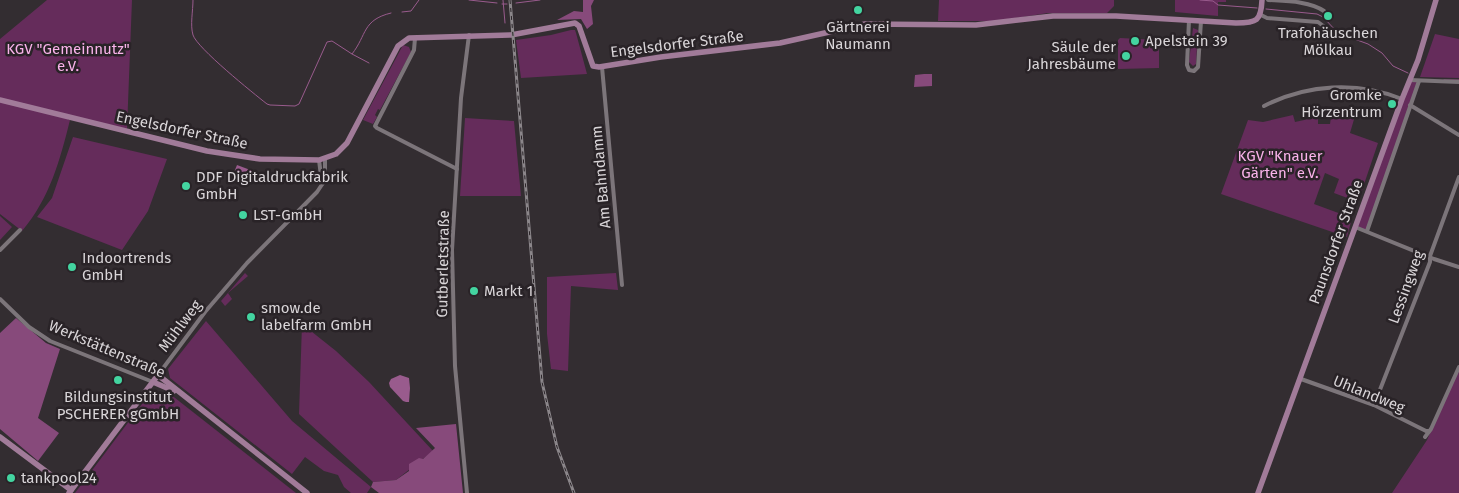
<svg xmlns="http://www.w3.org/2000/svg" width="1459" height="493" viewBox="0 0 1459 493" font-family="'Fira Sans',sans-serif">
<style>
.green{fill:#652c5b}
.forest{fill:#874a7b}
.water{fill:#995b8d}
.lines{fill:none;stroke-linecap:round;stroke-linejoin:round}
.stream{stroke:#995b8d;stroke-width:1}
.street{stroke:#7c757a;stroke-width:4}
.secondary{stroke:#a17b99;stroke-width:5.5}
.rail-casing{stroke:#8b868a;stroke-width:3}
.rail{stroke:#292327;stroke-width:1;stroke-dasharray:4;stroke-linecap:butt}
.poi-dot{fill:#43d4a0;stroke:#292327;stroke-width:2}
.labels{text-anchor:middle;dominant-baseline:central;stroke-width:5;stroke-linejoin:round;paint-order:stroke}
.poi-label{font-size:15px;fill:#d9d5d8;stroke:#292327;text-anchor:start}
.street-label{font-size:15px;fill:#d9d5d8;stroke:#292327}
.park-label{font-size:15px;fill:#fab3eb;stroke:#292327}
</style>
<rect width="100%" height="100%" fill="#332d31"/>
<!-- green -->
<g class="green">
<path d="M47 0H132L127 129 69 115 68 120H70C60 160 50 198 22 231L0 214V39Z"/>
<path d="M939 0H1114V6L1107 13H1048L996 21H938Z"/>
<path d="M1175 0H1226V2H1218V16L1175 12Z"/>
<path d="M1193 28 1198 30 1196 64 1193 66 1189 62Z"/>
<path d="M571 30H575L576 33 587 74 521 78 516 40 551 35Z"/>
<path d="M1435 34 1459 39V78L1420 77Z"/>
<path d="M1120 38 1159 40V68L1118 69V40Z"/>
<path d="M403 45 409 47 411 52 380 110 378 109 375 115 377 117 373 124 363 120Z"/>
<path d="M1410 80 1419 81 1367 231 1355 227Z"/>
<path d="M1293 115 1295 122 1318 117V124H1330L1331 117 1355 116 1350 133 1378 143 1358 202 1334 193 1339 179 1325 173 1314 204 1352 218 1347 237 1221 194 1248 120 1263 122Z"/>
<path d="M465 118 514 121 521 196H460Z"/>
<path d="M73 137 167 159 148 211 122 250 37 217 52 198Z"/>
<path d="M0 216 12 227 0 240Z"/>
<path d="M245 273 248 276 228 293 232 299 225 306 221 301Z"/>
<path d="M616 273 618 290 571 286 568 371 551 369 547 334V277Z"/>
<path d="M206 321 292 421 371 487 367 493H351L344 487 338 475 324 471 305 457 292 474 170 378 168 369Z"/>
<path d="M302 324 336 351 369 382 433 451 396 480 373 482 299 414Z"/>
<path d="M1459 369V493H1392L1427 440Z"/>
<path d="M159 392 170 394 296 493H75L148 396Z"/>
</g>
<!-- forest -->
<g class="forest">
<path d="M583 0H594L591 6 593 24 587 29 581 19 557 20 574 11 583 12Z"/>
<path d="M924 74H932V86L914 87 915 75Z"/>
<path d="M16 318 46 343 60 349 38 418 59 433 38 461 0 429V333Z"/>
<path d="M456 424 463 493H379L371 487 373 482 396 480 409 471V464L419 458 423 459 435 448 416 428Z"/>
</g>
<!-- water -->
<g class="water">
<path d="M237 165 253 171 249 181 233 175Z"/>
<path d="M400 375 409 378 410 388 409 402H406L403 401 390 387 389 383 391 379Z"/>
</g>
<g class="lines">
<!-- stream -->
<g class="stream">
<path d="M193 0C193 11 190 25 193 35 197 48 253 93 267 104L270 105 295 106 299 104 327 42 332 41 352 54C367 35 362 20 391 13"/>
<path d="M469 0 497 3"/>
<path d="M503 0 505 23"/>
<path d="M1200 0 1213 1 1218 5 1257 8"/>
<path d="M516 3 540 0"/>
<path d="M502 4H507"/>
<path d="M1266 9 1317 14 1323 17 1338 33 1368 44 1382 53 1393 66 1408 73"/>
<path d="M402 12 411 11 419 0"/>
<path d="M352 54 369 63"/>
<path d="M1444 80H1459"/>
</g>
<!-- street -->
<g class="street">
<path d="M1268 0C1285 1 1310 1 1324 11"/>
<path d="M1261 15 1267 18 1318 22 1326 28"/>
<path d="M1189 20 1187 65 1189 70 1194 71 1198 67 1201 21"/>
<path d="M415 38 414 50 375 126 377 128 457 169"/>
<path d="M602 67 622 285"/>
<path d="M1410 80 1459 82"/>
<path d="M1410 105 1459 135"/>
<path d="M1264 106C1307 84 1357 81 1402 99"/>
<path d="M319 160 322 184"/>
<path d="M1355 227 1434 259 1459 267"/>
<path d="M1367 231 1419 81"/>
<path d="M0 250 20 230"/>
<path d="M0 299 29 327 50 341 153 382"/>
<path d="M158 375 205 312 247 263 317 192 325 180V159"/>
<path d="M1301 379 1374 405 1426 431H1429"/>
<path d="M1374 405 1430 262V256L1459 177"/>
<path d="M1425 437 1431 429 1459 367"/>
<path d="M467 493 455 366 452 250 461 98 469 35"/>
</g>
<!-- secondary -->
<g class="secondary">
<path d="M0 100 207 151 260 159 319 160 336 154 347 143 398 46 409 38 511 35 575 23 579 26 593 66 599 67 661 57 780 43 865 24 976 25 1053 16H1116L1236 23C1257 23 1261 21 1262 0"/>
<path d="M153 382 174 391"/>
<path d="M0 437 71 490"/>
<path d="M69 493 158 375 307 493"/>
<path d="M1258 493 1402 99 1418 60 1436 0"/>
</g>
<!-- rail casing -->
<g class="rail-casing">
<path id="rail" d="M510 0 542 382 557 447 574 493"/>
</g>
<!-- rail -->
<use href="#rail" class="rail"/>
</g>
<!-- markers -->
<g class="poi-dot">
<circle cx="858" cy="10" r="5"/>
<circle cx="1328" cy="16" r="5"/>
<circle cx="1135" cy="41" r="5"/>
<circle cx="1126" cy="56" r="5"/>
<circle cx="1392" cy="104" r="5"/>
<circle cx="186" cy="186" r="5"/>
<circle cx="243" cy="215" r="5"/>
<circle cx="72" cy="267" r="5"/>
<circle cx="474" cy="291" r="5"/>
<circle cx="251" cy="317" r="5"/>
<circle cx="118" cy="380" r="5"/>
<circle cx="11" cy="478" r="5"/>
</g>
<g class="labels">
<!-- poi labels -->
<g class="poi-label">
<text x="858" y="27" text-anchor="middle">Gärtnerei<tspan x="858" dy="17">Naumann</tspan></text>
<text x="1328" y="33" text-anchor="middle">Trafohäuschen<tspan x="1328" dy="17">Mölkau</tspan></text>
<text x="1145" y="41">Apelstein 39</text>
<text x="1116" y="47" text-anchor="end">Säule der<tspan x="1116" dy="17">Jahresbäume</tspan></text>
<text x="1382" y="95" text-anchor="end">Gromke<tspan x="1382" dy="17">Hörzentrum</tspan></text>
<text x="196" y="177">DDF Digitaldruckfabrik<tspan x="196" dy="17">GmbH</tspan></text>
<text x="253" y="215">LST-GmbH</text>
<text x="82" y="258">Indoortrends<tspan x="82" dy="17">GmbH</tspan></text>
<text x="484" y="291">Markt 1</text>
<text x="261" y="308">smow.de<tspan x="261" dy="17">labelfarm GmbH</tspan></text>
<text x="118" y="397" text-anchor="middle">Bildungsinstitut<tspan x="118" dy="17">PSCHERER gGmbH</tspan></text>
<text x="21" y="478">tankpool24</text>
</g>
<!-- street labels -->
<g class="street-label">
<text transform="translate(677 44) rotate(-7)">Engelsdorfer Straße</text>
<text transform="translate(182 130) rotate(12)">Engelsdorfer Straße</text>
<text transform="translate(601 177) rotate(-95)">Am Bahndamm</text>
<text transform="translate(1336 242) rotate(-70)">Paunsdorfer Straße</text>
<text transform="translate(443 264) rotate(-89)">Gutberletstraße</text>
<text transform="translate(1406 287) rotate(-70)">Lessingweg</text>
<text transform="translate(180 326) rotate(-53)">Mühlweg</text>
<text transform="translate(107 349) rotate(23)">Werkstättenstraße</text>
<text transform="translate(1369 394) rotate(22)">Uhlandweg</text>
</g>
<!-- park labels -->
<g class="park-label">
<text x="68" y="49">KGV "Gemeinnutz"<tspan x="68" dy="17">e.V.</tspan></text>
<text x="1280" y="156">KGV "Knauer<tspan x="1280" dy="17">Gärten" e.V.</tspan></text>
</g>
</g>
</svg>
